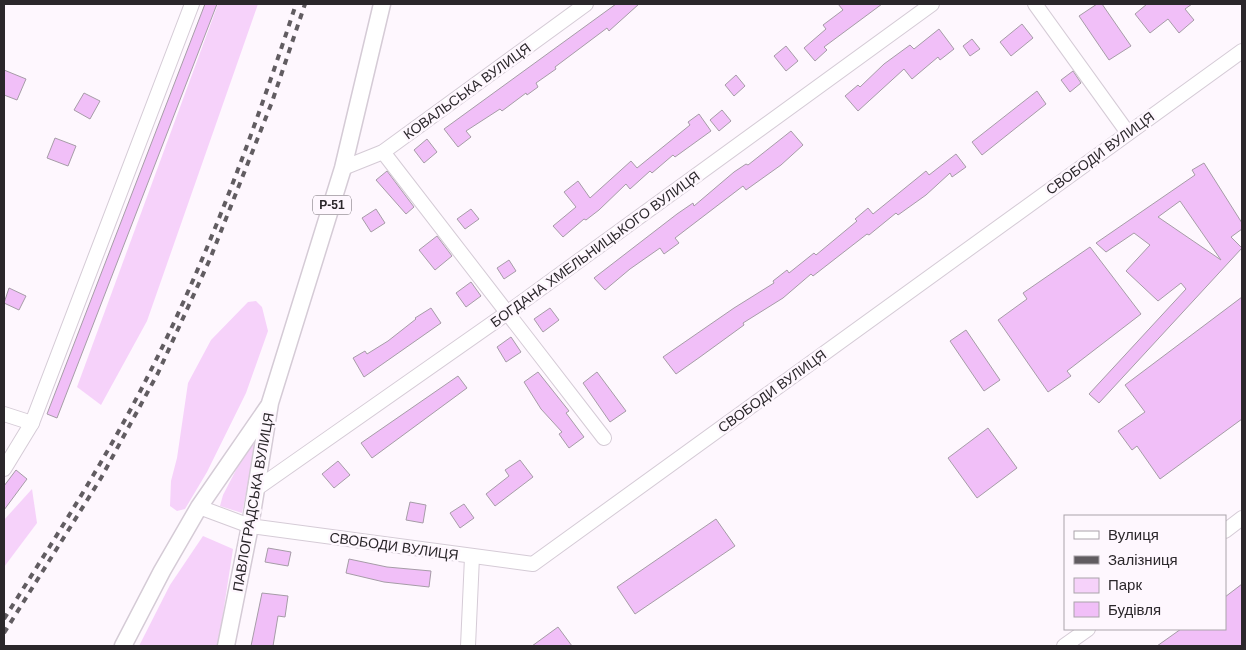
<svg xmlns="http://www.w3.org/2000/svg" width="1246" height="650" viewBox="0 0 1246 650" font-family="Arial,sans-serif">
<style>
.green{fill:#f6d2fa}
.building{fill:#f1bff8;stroke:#a69ca7;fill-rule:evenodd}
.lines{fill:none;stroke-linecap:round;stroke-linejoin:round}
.minor-casing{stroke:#d5cbd6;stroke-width:16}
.major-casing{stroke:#d5cbd6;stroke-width:19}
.minor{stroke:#fff;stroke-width:14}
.major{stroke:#fff;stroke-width:16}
.rail{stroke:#615c61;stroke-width:4;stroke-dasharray:6 6;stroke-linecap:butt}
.labels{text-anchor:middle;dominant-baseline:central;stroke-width:5;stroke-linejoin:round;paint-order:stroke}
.shield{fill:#fef7fe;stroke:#6a656a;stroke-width:1}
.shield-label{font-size:12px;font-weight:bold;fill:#2b272b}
.street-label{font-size:14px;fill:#2b272b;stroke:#fef7fe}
</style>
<rect width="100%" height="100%" fill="#fef7fe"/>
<!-- green -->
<g class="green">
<path d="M218 4H258L147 321 101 405 77 387Z"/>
<path d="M256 301 262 307 268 331 246 393 207 472 185 509 177 511 170 506 171 481 177 458 188 383 211 340 248 302Z"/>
<path d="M250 443 256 446 242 513 220 506 223 495Z"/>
<path d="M32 489 37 523 4 567V520Z"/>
<path d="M203 536 233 549 218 646H139L170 585Z"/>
</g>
<!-- building -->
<g class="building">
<path d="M205 4H217L57 418 47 414Z"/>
<path d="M616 4H639L609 31 607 28 555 67 556 69 536 83 538 87 527 95 526 93 502 111 500 109 466 131 471 137 458 147 444 129Z"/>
<path d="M838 4H882L824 47 827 50 815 61 804 48 826 29 823 25 843 10Z"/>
<path d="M1097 4H1102L1131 46 1109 60 1079 16Z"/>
<path d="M1147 4H1192L1185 9 1194 20 1179 33 1168 19 1150 33 1135 14Z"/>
<path d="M1022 24 1033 38 1011 56 1000 42Z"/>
<path d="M939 29 954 49 940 60 938 57 912 79 904 69 858 111 845 96 858 85 860 87 884 64 910 45 914 49Z"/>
<path d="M972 39 980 49 970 56 963 46Z"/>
<path d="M786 46 798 61 786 71 774 56Z"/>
<path d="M4 70 26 79 17 100 4 95Z"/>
<path d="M1073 71 1081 83 1070 92 1061 80Z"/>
<path d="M736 75 745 86 734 96 725 85Z"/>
<path d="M1037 91 1046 104 982 155 972 142Z"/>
<path d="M84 93 100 101 90 119 74 110Z"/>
<path d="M722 110 731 121 719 131 710 120Z"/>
<path d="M699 114 711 131 675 157 673 155 652 173 650 171 630 189 626 184 599 210 586 220 584 219 563 237 553 226 576 207 564 192 578 181 590 198 631 161 637 168 690 125 688 122Z"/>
<path d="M791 131 803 145 781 165 746 190 743 186 675 238 679 243 664 254 660 248 630 269 605 290 594 278 677 214 693 203 694 206 734 172 746 164 748 165Z"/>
<path d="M55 138 76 146 68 166 47 158Z"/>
<path d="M427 139 437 152 424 163 414 150Z"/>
<path d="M956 154 966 167 952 177 950 173 926 195 898 215 896 213 869 235 867 234 813 276 811 274 783 298 743 323 744 325 700 357 676 374 663 357 734 308 774 283 773 281 787 270 789 273 814 253 816 255 857 221 855 219 868 208 873 214 926 171 929 175Z"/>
<path d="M1204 163 1242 223V229L1231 237 1242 248 1099 403 1089 394 1186 289 1181 283 1158 301 1126 271 1150 245 1134 233 1106 252 1096 243 1195 175 1192 170ZM1180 201 1221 260 1158 217Z"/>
<path d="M387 171 414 207 406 214 376 180Z"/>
<path d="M376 209 385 223 371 232 362 218Z"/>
<path d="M471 209 479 219 465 229 457 219Z"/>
<path d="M437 236 452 256 435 270 419 250Z"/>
<path d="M1090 247 1141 314 1067 371 1071 376 1048 392 998 320 1027 299 1023 293Z"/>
<path d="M509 260 516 271 504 279 497 268Z"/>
<path d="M471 282 481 296 466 307 456 293Z"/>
<path d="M9 288 26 296 19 310 4 303Z"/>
<path d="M1242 297V419L1160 479 1137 446 1132 450 1118 431 1145 412 1125 385Z"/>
<path d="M431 308 441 323 364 377 353 358 365 351 367 354 388 341 416 319 415 318Z"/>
<path d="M550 308 559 320 543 332 534 319Z"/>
<path d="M966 330 1000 380 984 391 950 341Z"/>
<path d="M511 337 521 352 506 362 497 347Z"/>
<path d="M538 372 569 411 566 413 584 437 569 448 559 434 562 432 541 409 524 382Z"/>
<path d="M597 372 626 411 610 422 583 383Z"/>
<path d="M458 376 467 388 372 458 361 443Z"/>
<path d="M988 428 1017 468 977 498 948 458Z"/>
<path d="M520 460 533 477 495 506 486 494 509 476 505 470Z"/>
<path d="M338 461 350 475 334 488 322 474Z"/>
<path d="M16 470 27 479 4 510V486Z"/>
<path d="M410 502 426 505 423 523 406 520Z"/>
<path d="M464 504 474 518 460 528 450 513Z"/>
<path d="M716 519 735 546 635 614 617 587Z"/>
<path d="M268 548 291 552 288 566 265 562Z"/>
<path d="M349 559 387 567 431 571 429 587 384 582 346 573Z"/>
<path d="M1242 584V646H1157L1181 629H1225V597Z"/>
<path d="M262 593 288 596 285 617 278 616 273 646H251Z"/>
<path d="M558 627 572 646H532Z"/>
</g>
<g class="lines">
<!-- minor casing -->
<g class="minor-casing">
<g id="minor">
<path d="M1035 4 1128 133"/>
<path d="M383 152 604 438"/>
<path d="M343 168 383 152 586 4"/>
<path d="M4 414 32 423"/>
<path d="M4 469 32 423 192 4"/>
<path d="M256 489 507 313 932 4"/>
<path d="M199 507 250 526 533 564 1242 51"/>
<path d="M1225 531 1242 518"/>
<path d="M468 646 472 557"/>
<path d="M1064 646 1088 629"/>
</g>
</g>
<!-- major casing -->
<g class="major-casing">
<g id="major">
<path d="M123 646 162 571 199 507 268 407"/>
<path d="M226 646 250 526 270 403 343 168 382 4"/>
</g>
</g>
<!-- minor -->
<use href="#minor" class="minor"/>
<!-- major -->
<use href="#major" class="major"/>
<!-- rail -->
<g class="rail">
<path d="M4 619C55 538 107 458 150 372 209 255 255 129 296 4"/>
<path d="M4 633 101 478 158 373 210 259 272 102 305 4"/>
</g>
</g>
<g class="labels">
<!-- shield labels -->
<rect class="shield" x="313" y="195.5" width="38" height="19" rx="4"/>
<g class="shield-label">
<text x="332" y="205">Р-51</text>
</g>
<!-- street labels -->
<g class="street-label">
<text transform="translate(467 91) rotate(-36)">КОВАЛЬСЬКА ВУЛИЦЯ</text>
<text transform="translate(1100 153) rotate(-36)">СВОБОДИ ВУЛИЦЯ</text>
<text transform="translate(595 249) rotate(-36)">БОГДАНА ХМЕЛЬНИЦЬКОГО ВУЛИЦЯ</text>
<text transform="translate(772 391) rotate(-36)">СВОБОДИ ВУЛИЦЯ</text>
<text transform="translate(253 502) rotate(-80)">ПАВЛОГРАДСЬКА ВУЛИЦЯ</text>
<text transform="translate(394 546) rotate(8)">СВОБОДИ ВУЛИЦЯ</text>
</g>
</g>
<!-- border -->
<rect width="1246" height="650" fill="none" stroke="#2b272b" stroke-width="10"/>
<!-- legend -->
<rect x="1064" y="515" width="162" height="115" fill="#fef7fe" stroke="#aaa4aa"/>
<rect x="1074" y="531" width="25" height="8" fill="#ffffff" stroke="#aaa4aa"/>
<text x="1108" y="540" font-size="15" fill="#2b272b">Вулиця</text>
<rect x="1074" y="556" width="25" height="8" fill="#615c61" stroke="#aaa4aa"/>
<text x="1108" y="565" font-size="15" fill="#2b272b">Залізниця</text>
<rect x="1074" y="578" width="25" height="15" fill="#f6d2fa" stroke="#aaa4aa"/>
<text x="1108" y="590" font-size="15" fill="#2b272b">Парк</text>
<rect x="1074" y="602" width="25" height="15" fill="#f1bff8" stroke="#aaa4aa"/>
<text x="1108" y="615" font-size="15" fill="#2b272b">Будівля</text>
</svg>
